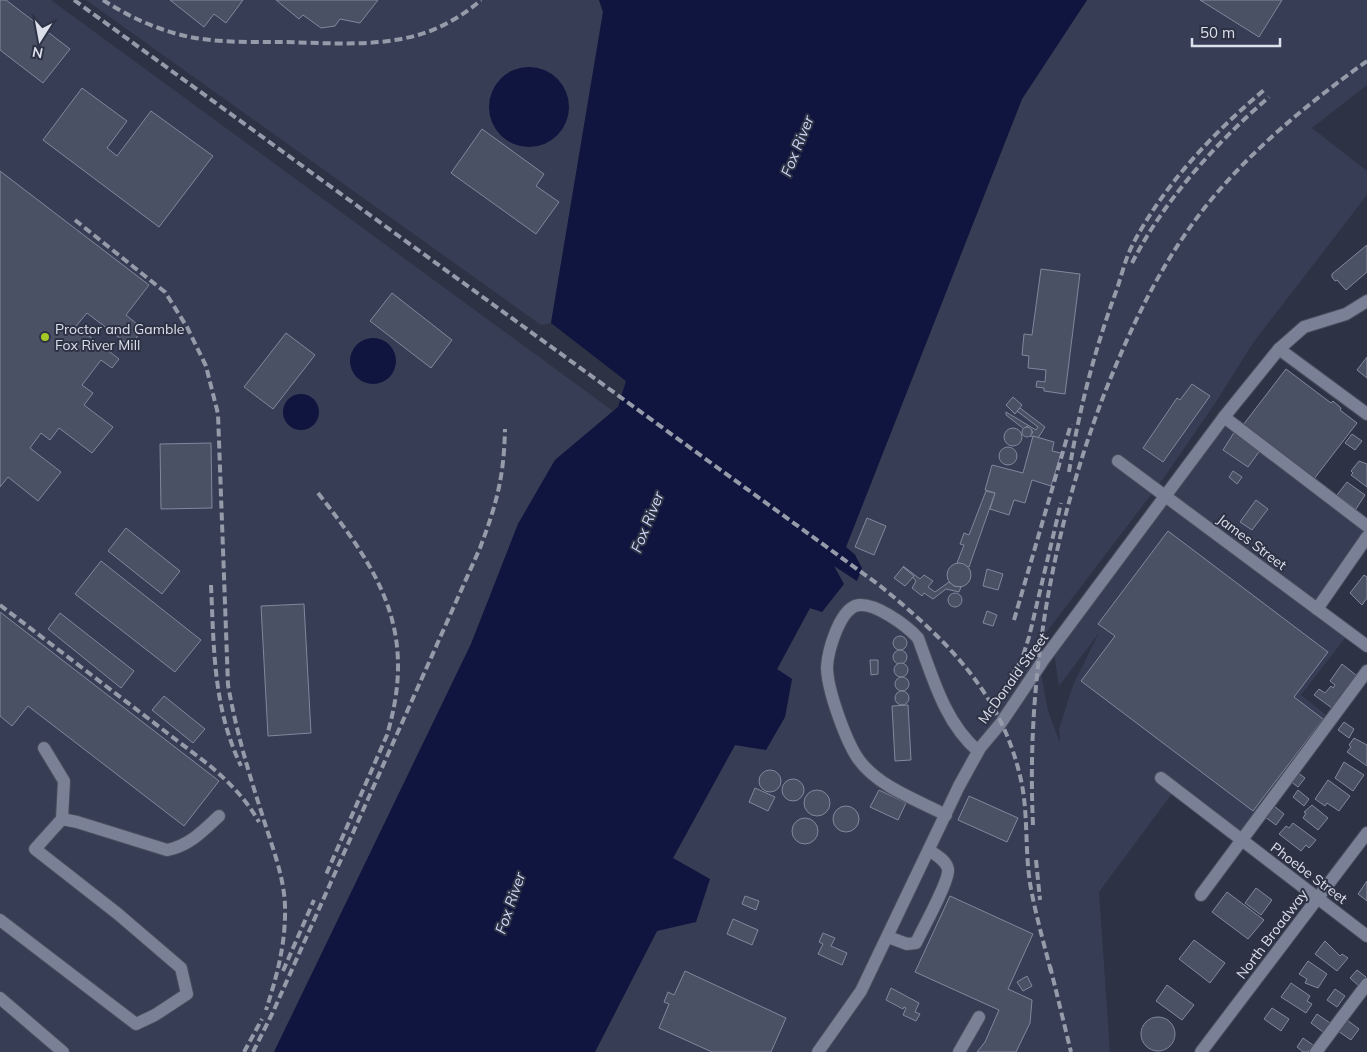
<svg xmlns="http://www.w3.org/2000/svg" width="1367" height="1052" viewBox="0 0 1367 1052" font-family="Mulish,sans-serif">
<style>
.built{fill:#363d55}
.water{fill:#0f153e}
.building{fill:#4b5165;stroke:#81889d}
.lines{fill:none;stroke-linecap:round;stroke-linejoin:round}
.minor-casing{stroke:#494d5d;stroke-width:14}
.minor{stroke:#7a8095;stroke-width:12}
.rail{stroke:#969ba9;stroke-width:4;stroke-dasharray:8 4;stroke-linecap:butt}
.poi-dot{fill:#a4c825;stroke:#2d3245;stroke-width:2}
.labels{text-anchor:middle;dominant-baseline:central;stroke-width:4;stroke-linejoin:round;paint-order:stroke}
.poi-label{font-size:14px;fill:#dce0eb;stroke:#2d3245;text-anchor:start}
.street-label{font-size:14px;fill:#dce0eb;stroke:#2d3245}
.water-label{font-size:15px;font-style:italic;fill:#ced7f6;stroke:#2d3245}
</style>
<rect width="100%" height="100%" fill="#2d3245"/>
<!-- built -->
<g class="built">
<path d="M0 0H51L613 411 555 460 518 524 471 644 274 1052H0Z"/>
<path d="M86 0H599L603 12 551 323 541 325Z"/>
<path d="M1087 0H1367V85L1312 128 1367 171V195L1253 343 1214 405 1163 479 1036 646 1048 711 1060 743 1059 729 1073 685 1099 633 1059 686 1053 647 1224 417 1367 526V537L1317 609 1349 633 1301 695 1331 719 1241 840 1174 791 1099 892 1110 1052H595L657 931 673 858 735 745 766 749 785 717 792 679 777 670 810 608 822 612 835 566 857 581 856 555 846 547 1022 99Z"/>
</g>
<!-- water -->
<g class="water">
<path d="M599 0H1087L1022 99 846 547 855 555 862 568 857 581 834 566 844 584 822 612 810 608 777 669 792 679 785 717 766 750 735 745 673 858 710 879 696 922 657 931 595 1052H274L471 644 518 524 555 460 618 407 626 381 551 323 603 12Z"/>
<circle cx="529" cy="107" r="40"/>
<circle cx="373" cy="361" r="23"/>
<circle cx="301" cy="412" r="18"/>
</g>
<!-- building -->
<g class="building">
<path d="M0 0H6L70 49 43 83 0 50Z"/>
<path d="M170 0H243L226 23 214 14 204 27Z"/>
<path d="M276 0H378L360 23 340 19 335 26 321 28 303 15 299 19Z"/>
<path d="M1200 0H1282L1259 37Z"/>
<path d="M82 88 127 121 107 148 117 156 151 111 213 156 159 227 43 140Z"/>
<path d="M482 129 544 174 536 186 559 202 536 234 451 173Z"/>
<path d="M0 171 149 285 126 315 143 329 130 346 87 313 76 326 119 359 112 368 101 360 82 385 93 393 84 405 113 427 92 453 59 428 50 440 41 433 30 448 61 472 38 501 8 477 0 487Z"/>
<path d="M1367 245V272L1346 290 1337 280 1335 281 1332 277V274Z"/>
<path d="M1041 269 1080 274 1065 394 1044 391V388L1036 387 1037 381 1045 382 1046 370 1028 368 1029 356 1022 355 1024 334 1032 335Z"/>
<path d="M392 293 452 340 431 368 370 321Z"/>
<path d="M286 333 315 355 273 409 244 387Z"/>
<path d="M1367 357V378L1357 370Z"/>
<path d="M1286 369 1331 403 1333 401 1341 408 1340 410 1357 423 1314 479 1243 425Z"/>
<path d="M1192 384 1210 396 1163 462 1143 448 1177 398 1180 400Z"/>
<path d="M1013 397 1022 405 1015 414 1006 405Z"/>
<path d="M1020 408 1045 427 1038 438 1030 436 1033 432 1027 426 1024 429 1006 415V412L1036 430 1038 427 1017 411Z"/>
<circle cx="1027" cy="432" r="5"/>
<circle cx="1013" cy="437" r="9"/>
<path d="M1235 431 1261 449 1248 467 1223 450Z"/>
<path d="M1352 434 1362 441 1355 450 1345 443Z"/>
<path d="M1033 436 1054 442 1052 451 1061 453 1051 486 1032 480 1025 503 1014 500 1009 515 990 509 995 493 985 490 992 465 1023 473Z"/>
<path d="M211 443 212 508 161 509 160 444Z"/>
<circle cx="1008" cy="456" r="9"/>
<path d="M1359 461 1367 464V487L1351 475 1353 473 1351 471Z"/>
<path d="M1233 471 1242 477 1237 484 1229 477Z"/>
<path d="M1347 482 1365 495 1356 509 1337 495Z"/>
<path d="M986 491 995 493 969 567 957 563 964 545 960 544 964 533 969 535Z"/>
<path d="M1256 500 1268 509 1252 530 1240 522Z"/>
<path d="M867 518 886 526 874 555 855 547Z"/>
<path d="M126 528 180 571 162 594 108 551Z"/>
<path d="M1168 531 1328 652 1294 697 1323 719 1253 811 1081 681 1115 636 1098 624Z"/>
<path d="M101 561 201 640 175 672 75 594Z"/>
<circle cx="959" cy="575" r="12"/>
<path d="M903 566 920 579 924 575 933 581 928 587 935 592 949 582 954 586 961 587 959 592 946 589 933 599 924 593 922 596 912 588 916 581Z"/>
<path d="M903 567 914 576 905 586 894 578Z"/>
<path d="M987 569 1003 574 998 590 983 586Z"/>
<path d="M1364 575 1367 577V598L1362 605 1350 593Z"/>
<circle cx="955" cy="600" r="7"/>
<path d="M304 604 311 733 268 736 261 606Z"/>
<path d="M987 611 997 615 993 626 983 623Z"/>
<path d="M0 612 219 781 184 826 28 706 12 726 0 716Z"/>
<path d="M60 613 134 671 121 688 48 629Z"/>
<circle cx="900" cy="643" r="7"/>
<circle cx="900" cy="657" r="7"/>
<path d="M870 660H878V674L871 675Z"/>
<circle cx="901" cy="670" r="7"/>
<path d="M1342 664 1356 675 1332 708 1314 695 1319 689 1325 693 1331 686 1333 688 1335 685 1330 681Z"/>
<circle cx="902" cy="684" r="7"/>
<circle cx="902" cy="698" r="7"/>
<path d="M164 696 205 729 193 743 152 710Z"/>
<path d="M908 705 911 760 895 761 892 706Z"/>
<path d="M1344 722 1354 729 1349 738 1338 730Z"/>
<path d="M1354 738 1367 745V766L1347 752 1351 747 1349 745Z"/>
<path d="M1344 762 1364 775 1353 791 1335 778Z"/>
<circle cx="770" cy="781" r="11"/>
<path d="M1297 772 1305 778 1298 787 1290 781Z"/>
<circle cx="793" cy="790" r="11"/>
<path d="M1328 780 1350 796 1339 811 1327 803 1325 806 1315 799Z"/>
<path d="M755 788 775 797 768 811 749 802Z"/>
<circle cx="817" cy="803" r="13"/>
<path d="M879 790 906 803 898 820 870 807Z"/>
<path d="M1298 790 1309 799 1304 806 1293 797Z"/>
<path d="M969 796 1018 818 1007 842 958 820Z"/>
<path d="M1312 805 1328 818 1318 830 1303 818 1306 813 1304 812Z"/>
<circle cx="846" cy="819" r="13"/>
<path d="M1274 806 1284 814 1276 825 1265 817Z"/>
<circle cx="805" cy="831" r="13"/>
<path d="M1293 823 1316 840 1309 848 1306 845 1301 851 1279 834 1286 826 1289 828Z"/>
<path d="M1367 881V901L1358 894Z"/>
<path d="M1256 888 1272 900 1261 915 1245 903Z"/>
<path d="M1227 892 1264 920 1248 939 1212 912Z"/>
<path d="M745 896 759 901 756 910 742 904Z"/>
<path d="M950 896 1033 934 1008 989 1032 1000 1030 1023 1016 1052H977L985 1042 999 1010 915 972Z"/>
<path d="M733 919 758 930 752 945 727 934Z"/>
<path d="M823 933 835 938 831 946 847 953 842 965 818 954 823 944 819 942Z"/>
<path d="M1194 940 1225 963 1210 983 1179 959Z"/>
<path d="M1325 941 1340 956 1342 954 1348 958 1337 971 1315 954Z"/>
<path d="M1308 961 1327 974 1318 988 1305 983 1307 979 1299 974Z"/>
<path d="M1357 970 1366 977 1359 986 1350 978Z"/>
<path d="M685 971 786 1018 771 1052H712L659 1028 669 1004 664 1002 668 992 674 995Z"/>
<path d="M1027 976 1032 986 1023 991 1017 982Z"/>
<path d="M1291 983 1310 996 1307 1001 1312 1004 1306 1013 1281 997Z"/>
<path d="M1167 985 1194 1005 1182 1020 1156 1001Z"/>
<path d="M891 988 919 1003 915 1012 920 1014 916 1021 903 1015 906 1008 904 1007 903 1009 886 1000Z"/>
<path d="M1335 989 1345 996 1337 1007 1327 1000Z"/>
<path d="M1272 1008 1289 1019 1281 1031 1264 1019Z"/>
<path d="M1317 1014 1330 1023 1323 1032 1311 1023Z"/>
<circle cx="1158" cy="1034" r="17"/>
<path d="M1347 1020 1359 1029 1351 1040 1338 1031Z"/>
<path d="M1303 1038 1313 1045 1308 1052H1303L1297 1047Z"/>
</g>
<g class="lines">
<!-- minor casing -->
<g class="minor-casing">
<g id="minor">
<path d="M1279 349 1367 414"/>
<path d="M1224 417 1367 526"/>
<path d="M1118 461 1367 646"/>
<path d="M1317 609 1367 537"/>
<path d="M44 748 64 781 62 819"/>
<path d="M1161 778 1367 936"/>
<path d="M946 815C917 800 879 787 859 760 846 742 827 689 827 667 828 650 839 613 855 606 873 600 907 626 918 638 933 678 945 723 978 751"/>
<path d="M1201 895 1367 671"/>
<path d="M0 920 136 1024 155 1015 187 994 181 968 118 914 35 849 62 819 77 822 167 850C189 846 203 831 219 816"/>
<path d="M888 937 907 944 916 943C922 930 950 880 948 869 946 860 936 855 929 850"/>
<path d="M0 998 63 1052"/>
<path d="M818 1052 861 991 959 786 980 748 1001 723 1044 659 1224 417 1279 349 1304 327 1346 314 1367 301"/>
<path d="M959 1052 979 1017"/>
<path d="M1201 1052 1367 833"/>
<path d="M1316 1052 1367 984"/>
</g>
</g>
<!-- minor -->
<use href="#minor" class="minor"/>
<!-- rail -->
<g class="rail">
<path d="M74 0 879 585C947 640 1004 695 1022 785 1028 817 1025 851 1030 883 1035 913 1044 943 1051 972"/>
<path d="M103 0C129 17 160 31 190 37 221 43 254 42 285 42 329 43 376 47 418 35 440 29 464 15 481 0"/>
<path d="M75 220 165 292 187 327 206 366 218 414 228 685C236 730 248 771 262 814 271 844 284 875 285 906 286 943 277 976 266 1010"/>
<path d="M1132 263C1164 200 1216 143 1269 97"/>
<path d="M1069 472C1079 410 1095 348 1117 289 1122 274 1126 256 1134 242 1165 184 1213 133 1264 90"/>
<path d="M318 493C380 572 418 631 387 735L325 877"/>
<path d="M211 585C214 649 213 707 241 766"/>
<path d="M0 605 209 765C229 782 246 799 259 822"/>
<path d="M1014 620 1071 424"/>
<path d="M1000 697 1022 659 1029 637 1061 503"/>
<path d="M1033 825C1026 677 1052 530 1105 392 1127 337 1151 284 1184 236 1232 165 1299 110 1367 61"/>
<path d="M1036 860 1040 900"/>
<path d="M1050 966 1071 1052"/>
<path d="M283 971 314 900"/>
<path d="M244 1052 262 1019"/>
<path d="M253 1052 273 1012 480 548C497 503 504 476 505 429"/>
</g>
</g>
<!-- markers -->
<circle class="poi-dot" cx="45" cy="337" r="5"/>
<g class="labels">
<!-- poi labels -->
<g class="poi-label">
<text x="55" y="329">Proctor and Gamble<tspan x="55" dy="16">Fox River Mill</tspan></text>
</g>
<!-- street labels -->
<g class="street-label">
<text transform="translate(1252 542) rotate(37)">James Street</text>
<text transform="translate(1013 678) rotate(-54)">McDonald Street</text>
<text transform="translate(1309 873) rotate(37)">Phoebe Street</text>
<text transform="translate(1272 934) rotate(-53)">North Broadway</text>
</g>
<!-- water labels -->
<g class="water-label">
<text transform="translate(797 146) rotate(-68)">Fox River</text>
<text transform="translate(647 522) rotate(-68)">Fox River</text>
<text transform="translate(510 903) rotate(-71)">Fox River</text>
</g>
</g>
<!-- north arrow -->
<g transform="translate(40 40) rotate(191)" stroke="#2d3245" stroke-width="4" paint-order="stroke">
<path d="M0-4L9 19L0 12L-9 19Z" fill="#dce0eb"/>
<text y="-8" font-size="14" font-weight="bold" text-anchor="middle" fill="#dce0eb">N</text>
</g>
<!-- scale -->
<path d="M1192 38v8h88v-8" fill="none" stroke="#dce0eb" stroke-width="2.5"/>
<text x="1200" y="38" font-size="15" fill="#dce0eb" stroke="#2d3245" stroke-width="4" paint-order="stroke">50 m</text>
</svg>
